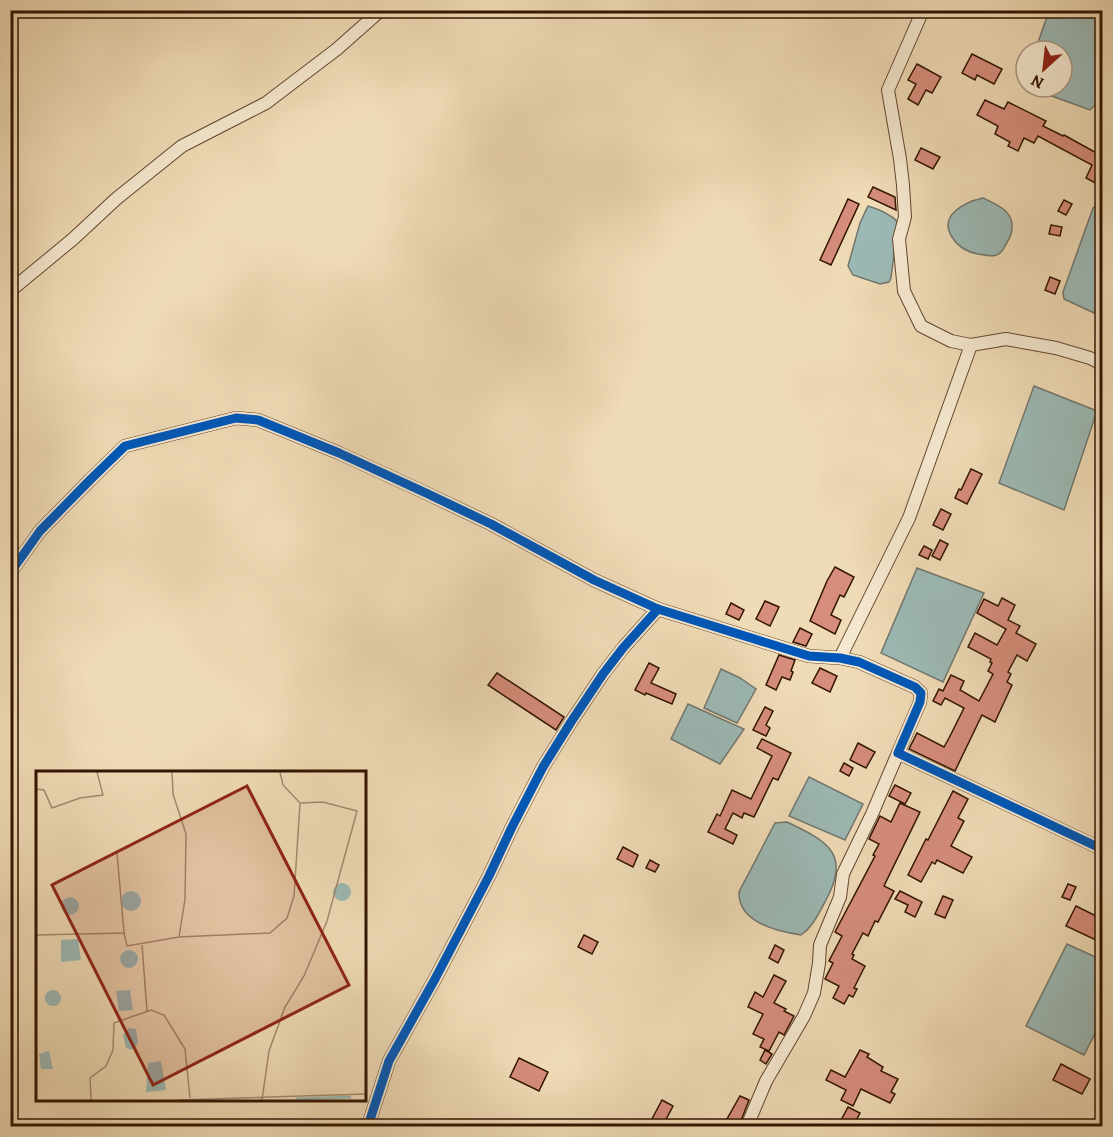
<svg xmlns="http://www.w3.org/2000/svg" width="1113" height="1137" viewBox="0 0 1113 1137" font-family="Alegreya,serif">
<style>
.water{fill:#9cb9b5;stroke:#72776d;stroke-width:1.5}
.building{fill:#d68d7c;stroke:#331401;stroke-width:1.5}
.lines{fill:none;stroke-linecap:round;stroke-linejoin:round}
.minor-casing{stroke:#62462e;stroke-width:14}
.minor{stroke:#f5e8d0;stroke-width:12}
.cycleway-casing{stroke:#f5e8d0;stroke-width:13}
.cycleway{stroke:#0057b8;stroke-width:9}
.inset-river{fill:none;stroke:#9cb9b5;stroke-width:3}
.inset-road{fill:none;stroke:#a48b6e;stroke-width:1.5}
.view{fill:#8f2418;fill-opacity:0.15;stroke:#8f2418;stroke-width:3}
.inset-edge{fill:none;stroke:#331401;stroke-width:3}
</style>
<rect width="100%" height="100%" fill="#efdbb6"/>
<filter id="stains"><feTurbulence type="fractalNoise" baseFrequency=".00333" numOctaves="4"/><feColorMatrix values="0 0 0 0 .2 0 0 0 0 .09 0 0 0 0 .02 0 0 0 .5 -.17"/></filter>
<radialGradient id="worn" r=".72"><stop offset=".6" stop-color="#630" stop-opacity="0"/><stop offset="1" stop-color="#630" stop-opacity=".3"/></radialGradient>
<!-- water -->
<g class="water">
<path d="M1049 11H1102V98L1090 110 1024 86 1026 79V87H1062V51H1035Z"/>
<path d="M983 198C998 205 1017 212 1011 234 1010 238 1007 242 1005 246 999 259 990 256 978 254 967 252 958 247 952 237 938 215 965 202 983 198Z"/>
<path d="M1102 202V296L1094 313 1064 299 1063 292 1093 208Z"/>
<path d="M868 206C878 209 890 214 898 222L891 278 889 282 880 284 853 275 848 266 860 223Z"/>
<path d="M1034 386 1097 411 1064 510 999 483Z"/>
<path d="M917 568 984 593 943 682 881 653Z"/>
<path d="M721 669 740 678 756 689 737 723 704 708Z"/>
<path d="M688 704 744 729 720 764 671 739Z"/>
<path d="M809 777 863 804 845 840 789 816Z"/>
<path d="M787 822C829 842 851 854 825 902 818 914 813 927 801 935 781 932 746 924 740 901 739 898 739 895 739 892L775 823Z"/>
<path d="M1067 944 1102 960V1020L1084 1055 1026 1026Z"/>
</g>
<!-- building -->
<g class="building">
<path d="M972 54 1002 69 994 84 977 75 975 80 962 73Z"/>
<path d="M917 64 941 77 932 93 926 90 918 105 908 99 916 84 908 80Z"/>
<path d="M985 100 1004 109 1008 102 1046 121 1043 126 1063 136 1064 135 1102 156V173L1097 184 1086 178 1092 165 1038 136 1034 143 1024 138 1018 151 1008 146 1010 142 995 134 998 126 977 115Z"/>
<path d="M921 148 940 157 933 169 915 160Z"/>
<path d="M873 187 895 197 896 210 868 197Z"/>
<path d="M848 199 859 204 831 265 820 260Z"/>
<path d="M1064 200 1072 204 1066 215 1058 211Z"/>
<path d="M1051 225 1062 227 1060 236 1049 234Z"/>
<path d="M1050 277 1060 281 1055 294 1045 290Z"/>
<path d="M971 469 982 474 967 504 955 498 959 489 961 490Z"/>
<path d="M941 509 951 514 943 530 933 525Z"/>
<path d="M940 540 948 544 940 560 932 556Z"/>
<path d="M924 546 932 550 928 559 919 555Z"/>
<path d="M835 567 854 577 844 597 840 595 831 615 841 620 835 634 810 621 827 581Z"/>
<path d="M1002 598 1015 605 1008 620 1020 626 1016 633 1036 644 1027 661 1017 655 1008 672 1011 674 1007 682 1012 685 995 722 982 715 955 771 909 749 917 733 944 747 949 738 964 708 945 698 941 705 933 701 939 689 943 691 951 675 964 681 960 690 979 701 993 674 988 671 992 663 990 662 991 659 968 647 975 633 997 645 1006 629 977 613 984 599 998 606Z"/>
<path d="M765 601 779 607 770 626 756 619Z"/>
<path d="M731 603 744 610 739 620 726 614Z"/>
<path d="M800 628 812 634 806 646 793 642Z"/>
<path d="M779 655 795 660 791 671 793 672 790 680 782 677 776 690 766 685Z"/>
<path d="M649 663 659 668 651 683 676 694 672 704 646 693 645 695 635 690Z"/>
<path d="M820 668 837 676 830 692 812 683Z"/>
<path d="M497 673 564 717 556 730 488 685Z"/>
<path d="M765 707 773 711 766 725 770 728 766 736 753 730Z"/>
<path d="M762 739 791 753 778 780 773 778 754 817 744 813 742 818 733 813 725 829 737 835 733 844 708 832 717 814 720 816 732 790 751 799 772 756 757 748Z"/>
<path d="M858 743 875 752 866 768 850 760Z"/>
<path d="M844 763 853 768 849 776 840 771Z"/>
<path d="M895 785 911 793 905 804 889 796Z"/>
<path d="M953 791 968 799 958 818 964 821 951 846 972 857 963 873 937 860 935 864 932 862 921 882 908 875 926 839 928 840Z"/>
<path d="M900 803 920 812 884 886 894 891 878 922 875 921 868 936 863 933 852 954 854 955 852 959 865 966 854 988 857 989 853 997 849 995 844 1004 833 998 839 986 825 979 833 963 829 961 842 936 835 932 875 856 873 855 879 844 869 839 880 816 891 822Z"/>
<path d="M623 847 638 855 633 867 617 859Z"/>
<path d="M650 860 659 865 655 872 646 868Z"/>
<path d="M1068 884 1076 887 1070 900 1062 897Z"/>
<path d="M900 891 922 902 915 917 905 912 908 905 895 899Z"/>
<path d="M943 896 953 900 945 918 935 914Z"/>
<path d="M1076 906 1102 919V931L1098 941 1066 926Z"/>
<path d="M584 935 598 942 592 954 578 947Z"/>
<path d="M775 945 784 950 778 963 769 958Z"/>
<path d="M774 975 786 981 774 1003 786 1009 784 1011 794 1016 784 1035 779 1032 769 1051 760 1047 764 1039 753 1034 763 1014 748 1007 755 992 763 997Z"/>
<path d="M765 1050 772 1054 766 1064 760 1060Z"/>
<path d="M860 1050 869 1054 867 1057 883 1067 881 1071 898 1079 891 1092 895 1094 890 1103 861 1089 853 1106 841 1100 846 1090 826 1080 831 1070 845 1077Z"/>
<path d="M519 1058 548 1072 539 1091 510 1077Z"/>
<path d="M1061 1064 1090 1079 1082 1094 1053 1080Z"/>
<path d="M740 1096 749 1100 739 1126H723Z"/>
<path d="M662 1100 673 1106 663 1125 652 1119Z"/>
<path d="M848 1107 860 1113 853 1126H838Z"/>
</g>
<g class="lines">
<!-- minor casing -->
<g class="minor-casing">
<g id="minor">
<path d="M923 10 888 90 900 159 903 185 905 217 899 239 904 291 921 326 951 341 971 345 1006 339 1056 348 1090 358 1102 364"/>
<path d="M10 291 73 239 116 199 182 146 266 103 337 49 381 10"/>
<path d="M10 573 40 531 90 480 125 446 236 418 258 420 339 453 426 493 491 524 594 580 658 609 809 656 840 658 859 662 915 687 921 693 920 702 898 753 1102 849"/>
<path d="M840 658 909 518 971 345"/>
<path d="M368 1126 389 1061 435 979 489 876 512 827 543 767 571 722 603 674 623 648 658 609"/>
<path d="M747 1126 766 1081 804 1016 814 993 819 963 820 945 840 897 843 874 872 814 898 753"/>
</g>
</g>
<!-- minor -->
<use href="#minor" class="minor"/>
<!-- cycleway casing -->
<g class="cycleway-casing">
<g id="cycleway">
<path d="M10 573 40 531 90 480 125 446 236 418 258 420 339 453 426 493 491 524 594 580 658 609 809 656 840 658 859 662 915 687 921 693 920 702 898 753 1102 849"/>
<path d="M368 1126 389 1061 435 979 489 876 512 827 543 767 571 722 603 674 623 648 658 609"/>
</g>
</g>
<!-- cycleway -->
<use href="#cycleway" class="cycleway"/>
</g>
<!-- overview -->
<g transform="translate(36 771)">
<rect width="330" height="330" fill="#efdbb6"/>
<path d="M297 121a9 9 0 1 1 18 0a9 9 0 1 1-18 0ZM85 130a10 10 0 1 1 20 0a10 10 0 1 1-20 0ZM25 135a9 9 0 1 1 18 0a9 9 0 1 1-18 0ZM42 168 45 189 25 191V169ZM84 188a9 9 0 1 1 18 0a9 9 0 1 1-18 0ZM94 219 97 239 83 240 80 220ZM9 227a8 8 0 1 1 16 0a8 8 0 1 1-16 0ZM93 257 100 258 102 272 96 279 90 277 87 264ZM13 280 17 298H5L3 283ZM125 290 130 319 110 321 112 292Z" fill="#9cb9b5"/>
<path class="inset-river" d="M260 328 315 326"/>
<path class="inset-road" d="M136 1 137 23 150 63 149 128 143 166M0 18 8 19 16 37 44 27 67 24 61 1M81 82 88 162M0 164 88 162 91 175 143 166 234 162 251 147 258 125 264 33M106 174 111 240M55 329 54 307 70 295 77 279 78 252 115 239 128 244 149 278 154 327M144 329 330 323M226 329 233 280 249 236 268 205 291 150 321 40 287 31 264 32 247 14 244 1"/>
<path class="view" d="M211 15 313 214 117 314 16 114Z"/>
<rect width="330" height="330" class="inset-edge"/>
</g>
<!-- margin -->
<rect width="1113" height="1137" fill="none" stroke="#efdbb6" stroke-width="36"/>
<rect x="12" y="12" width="1089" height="1113" fill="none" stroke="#331401" stroke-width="3"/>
<rect x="18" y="18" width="1077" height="1101" fill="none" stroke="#331401" stroke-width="1.5"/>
<!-- north arrow -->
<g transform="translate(1044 69) rotate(207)"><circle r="28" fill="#f5e8d0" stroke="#a7937d" stroke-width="1.5"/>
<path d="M0-4.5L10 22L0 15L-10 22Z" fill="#8f2418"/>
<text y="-9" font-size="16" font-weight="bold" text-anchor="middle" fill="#331401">N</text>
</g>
<rect width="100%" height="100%" filter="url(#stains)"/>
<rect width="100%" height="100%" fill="url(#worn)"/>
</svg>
